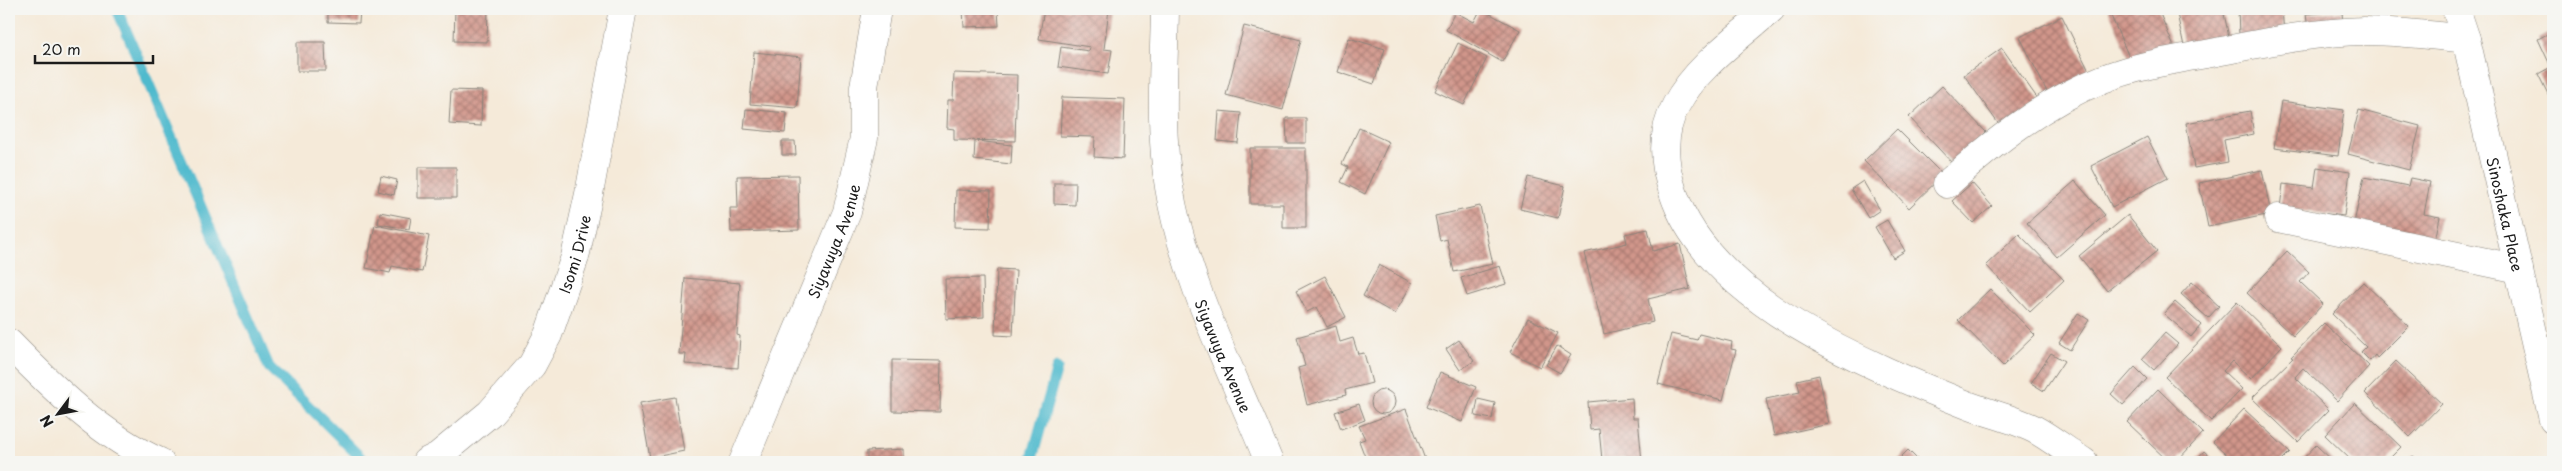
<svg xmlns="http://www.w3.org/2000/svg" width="2562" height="471" font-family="'Playpen Sans',sans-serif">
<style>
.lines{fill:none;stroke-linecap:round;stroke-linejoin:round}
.stream{stroke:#50bacd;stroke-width:11}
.building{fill:url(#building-cross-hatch)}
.minor-casing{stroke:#88837a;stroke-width:29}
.tertiary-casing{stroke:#88837a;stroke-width:29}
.minor{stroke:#fff;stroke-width:28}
.tertiary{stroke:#fff;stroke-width:28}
.labels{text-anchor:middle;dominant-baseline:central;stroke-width:4;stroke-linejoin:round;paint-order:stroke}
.street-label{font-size:15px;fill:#1c1c1c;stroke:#f6f6f2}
</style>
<defs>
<pattern id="building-cross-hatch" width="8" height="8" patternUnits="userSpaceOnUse" patternTransform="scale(1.25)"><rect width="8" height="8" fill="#d1968b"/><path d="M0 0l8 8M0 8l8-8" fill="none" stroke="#a97a71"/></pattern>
</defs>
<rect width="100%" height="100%" fill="#f6f6f2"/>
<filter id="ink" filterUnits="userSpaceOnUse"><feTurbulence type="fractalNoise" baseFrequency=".02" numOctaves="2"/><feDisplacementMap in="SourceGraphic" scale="10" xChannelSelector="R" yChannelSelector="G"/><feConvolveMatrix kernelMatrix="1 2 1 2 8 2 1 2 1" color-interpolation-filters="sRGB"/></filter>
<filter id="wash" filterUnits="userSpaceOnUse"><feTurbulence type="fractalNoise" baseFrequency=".0096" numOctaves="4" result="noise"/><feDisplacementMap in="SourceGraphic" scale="20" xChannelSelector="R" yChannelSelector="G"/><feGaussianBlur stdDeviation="1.12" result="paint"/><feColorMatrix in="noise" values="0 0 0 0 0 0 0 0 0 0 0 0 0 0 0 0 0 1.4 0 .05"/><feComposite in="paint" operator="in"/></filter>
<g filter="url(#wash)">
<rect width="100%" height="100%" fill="#f5ead9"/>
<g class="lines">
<path class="stream" d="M117,9L269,367L360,457
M1031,462L1057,368"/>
</g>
<g id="blocks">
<path class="building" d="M328,9H360L359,23L328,22Z
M455,9H488L487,42L454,41Z
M963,9H998L999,26L964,27Z
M1044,9H1109L1104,49L1112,50L1108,74L1058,67L1061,47L1089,51L1090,47L1039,39Z
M1481,9L1520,30L1502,62L1446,30L1455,12L1474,22Z
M2108,9H2158L2174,47L2132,64Z
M2176,9H2223L2230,42L2185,51Z
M2238,9H2282L2284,33L2239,36Z
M2342,11L2343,28L2308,30L2306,14Z
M2062,16L2091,75L2049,96L2020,37Z
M1244,26L1301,40L1283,110L1226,95Z
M2553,31V99L2551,100L2538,74L2551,67L2538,39Z
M1349,38L1385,49L1374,84L1338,72Z
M297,42H325L326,71H297Z
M1458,43L1487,58L1464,105L1435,91Z
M2002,48L2040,102L2002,129L1964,75Z
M754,52L801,57L797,108L750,104Z
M954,73L1017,75L1015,141L954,140V129L947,128L948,100H953Z
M1942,86L1986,132L1953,164L1909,117Z
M451,90L482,91L481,126L449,124Z
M1062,97L1125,99L1123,159L1094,157L1095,137L1060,136Z
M2281,101L2344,110L2338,156L2274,148Z
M746,109L787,113L785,133L744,129Z
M2359,110L2420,126L2409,170L2348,154Z
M1219,111L1241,113L1238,143L1217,141Z
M2250,111L2254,134L2224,140L2228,162L2194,168L2186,123Z
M1286,118H1306V143H1287Z
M1359,128L1389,142L1365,194L1341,182L1348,167L1342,164Z
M1897,129L1943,175L1909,208L1864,161Z
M2147,137L2168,178L2112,207L2091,166Z
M782,141H795L796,155H782Z
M975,141L1012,145L1011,164L974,160Z
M1250,148H1306V228H1283V204H1250Z
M418,167H456V198H418Z
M2317,167L2350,172L2344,216L2280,208L2283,184L2314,188Z
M2262,170L2271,214L2208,227L2199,183Z
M798,175L799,230L731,232L730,208H738L737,176Z
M381,176L397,180L394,195L378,191Z
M1528,177L1565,186L1558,218L1520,209Z
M2364,177L2408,186L2410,178L2430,182L2424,214L2440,217L2434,245L2354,223Z
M1863,181L1880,210L1868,218L1851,189Z
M2075,181L2105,215L2057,257L2027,223Z
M1054,183H1076L1075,205L1054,204Z
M1972,183L1992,206L1973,223L1952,201Z
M956,190L991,191L990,228L955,227Z
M1480,206L1493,264L1454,272L1447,239L1440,241L1435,216Z
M380,212L411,218L409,229L378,224Z
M2128,215L2157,251L2107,291L2079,256Z
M1887,220L1905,251L1893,258L1875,227Z
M375,225L429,236L422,272L392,266L390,273L366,268Z
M1648,229L1653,251L1680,244L1690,289L1648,299L1653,322L1604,334L1584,253L1627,243L1625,234Z
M2019,234L2064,280L2030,312L1986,265Z
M2287,251L2309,272L2300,282L2323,304L2293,336L2247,293Z
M1379,265L1412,283L1395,314L1363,296Z
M1500,266L1506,284L1467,296L1461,278Z
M997,269L1016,270L1013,336L995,335Z
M1325,276L1346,317L1327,327L1317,307L1307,312L1296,291Z
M685,278L740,283L737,335L740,336L738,368L685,364L686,354H679Z
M983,278L984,317L946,319L945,279Z
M2192,282L2219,306L2208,318L2181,294Z
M2363,282L2409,326L2377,358L2375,355L2370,361L2361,352L2366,347L2332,314Z
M1990,289L2035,335L2003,366L1958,320Z
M2175,302L2201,325L2191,337L2164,314Z
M2237,302L2282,346L2251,379L2232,361L2223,371L2242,389L2211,421L2165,377Z
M2078,313L2089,320L2070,350L2059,343Z
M1528,318L1558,333L1540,367L1510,352Z
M2324,323L2369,366L2337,401L2303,368L2295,377L2329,410L2298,442L2252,398L2293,358L2291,357Z
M1336,326L1340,342L1353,338L1358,354L1364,353L1372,383L1345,390L1346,395L1307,405L1298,368L1305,366L1297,337Z
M2165,333L2178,344L2154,370L2142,359Z
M1671,334L1697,340L1699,334L1732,342L1731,349L1736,350L1723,400L1658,384Z
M1459,340L1474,361L1460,370L1446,349Z
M1557,346L1571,355L1560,373L1546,365Z
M2051,353L2064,361L2044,391L2031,383Z
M892,360L941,361L940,412L892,411Z
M2396,361L2442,404L2410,437L2365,393Z
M2135,367L2147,379L2123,405L2111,394Z
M1440,372L1476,387L1462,422L1426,407Z
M1819,375L1829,424L1774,436L1766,399L1800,392L1797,380Z
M2158,389L2203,433L2176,462H2169L2127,422Z
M1371 402a12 12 0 1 1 24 0a12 12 0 1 1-24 0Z
M675,397L684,451L650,458L640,403Z
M1632,398L1633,418H1638L1642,462H1625L1624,458L1602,460L1599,429L1590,430L1588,402Z
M1478,399L1495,403L1492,419L1475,416Z
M2355,403L2401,447L2386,462H2353L2325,435Z
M1359,404L1365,420L1341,429L1335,412Z
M1406,409L1426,462H1367L1359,441L1365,439L1359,426Z
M2244,409L2290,452L2280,462H2235L2213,442Z
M2316,445L2334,462H2300Z
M904,449V462H867V451Z
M1908,450L1920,462H1896Z
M2204,451L2216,462H2194Z
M2413,456L2420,462H2407Z"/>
</g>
</g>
<g filter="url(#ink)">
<use href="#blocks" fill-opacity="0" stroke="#88837a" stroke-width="1"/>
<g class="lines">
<g class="minor-casing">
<g id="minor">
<path id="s1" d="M1165,9C1164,68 1159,129 1169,187C1184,280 1234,375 1269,462"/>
<path d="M1771,9C1740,36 1695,68 1676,105C1661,133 1663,163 1673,192C1709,302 1870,366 1970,406C1991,414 2014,419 2034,429C2051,438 2068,452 2084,462"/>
<path id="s2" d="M2456,9L2466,39L2553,420"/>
<path d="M1947,184C1994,142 2044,102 2103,79C2135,66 2173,60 2206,54C2258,44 2311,32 2364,31C2398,31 2432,35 2466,39"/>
<path d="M2278,218L2519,269"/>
<path id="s3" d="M743,462L847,212L864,138V87L877,9"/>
</g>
</g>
<g class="tertiary-casing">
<g id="tertiary">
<path d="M9,343C53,388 101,436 160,462"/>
<path id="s4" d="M426,462L438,456L490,413L532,365L548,335L575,257L589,194L623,9"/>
</g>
</g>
<use href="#minor" class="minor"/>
<use href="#tertiary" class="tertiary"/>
</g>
</g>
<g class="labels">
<g class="street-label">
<text stroke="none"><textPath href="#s2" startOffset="211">Sinoshaka Place</textPath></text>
<text stroke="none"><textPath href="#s3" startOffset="239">Siyavuya Avenue</textPath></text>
<text stroke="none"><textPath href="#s4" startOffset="264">Isomi Drive</textPath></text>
<text stroke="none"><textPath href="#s1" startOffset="356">Siyavuya Avenue</textPath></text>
</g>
</g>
<rect width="2562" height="471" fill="none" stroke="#f6f6f2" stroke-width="30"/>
<g transform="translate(58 414) rotate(238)" stroke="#f6f6f2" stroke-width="4" paint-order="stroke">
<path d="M0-4L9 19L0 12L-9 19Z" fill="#1c1c1c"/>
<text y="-8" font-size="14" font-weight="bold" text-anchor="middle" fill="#1c1c1c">N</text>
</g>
<path d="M35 55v8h118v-8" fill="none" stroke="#1c1c1c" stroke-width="2.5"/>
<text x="42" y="55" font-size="15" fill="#1c1c1c" stroke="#f6f6f2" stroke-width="4" paint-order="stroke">20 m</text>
</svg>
